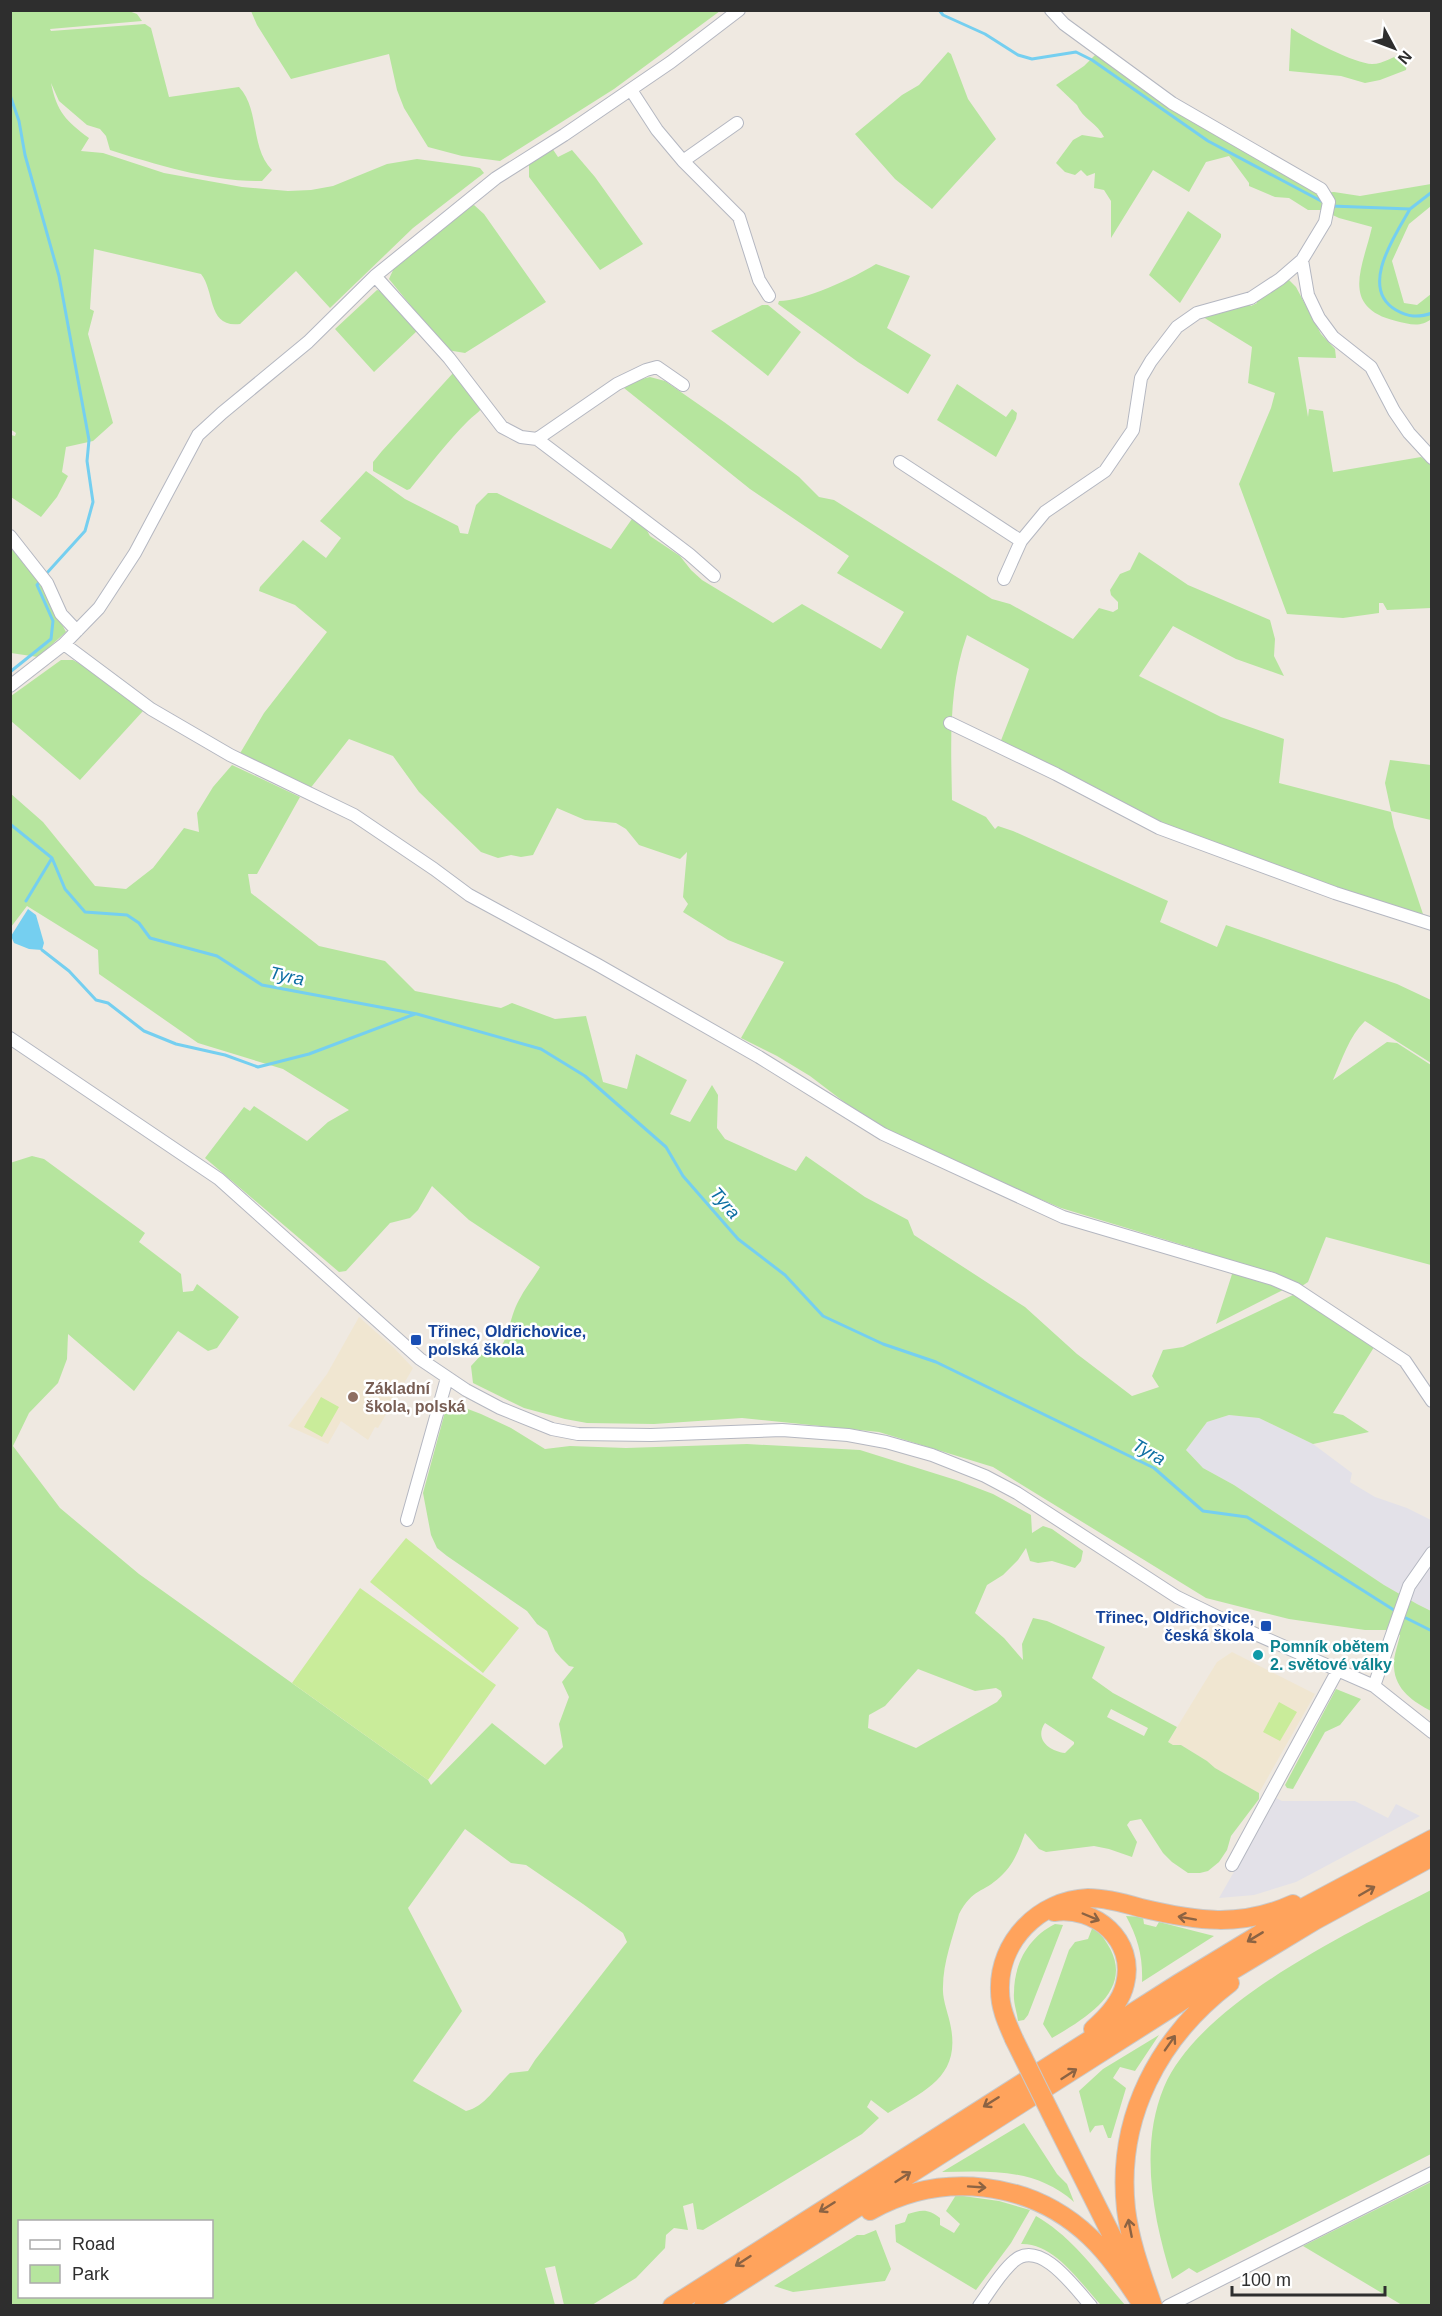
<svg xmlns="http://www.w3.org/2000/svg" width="1442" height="2316" font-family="Helvetica,sans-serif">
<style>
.industrial{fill:#e3e1e8}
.education{fill:#f0e6d1}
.green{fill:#b6e59e;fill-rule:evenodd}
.pitch{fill:#c9ec9a}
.water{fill:#75cff0}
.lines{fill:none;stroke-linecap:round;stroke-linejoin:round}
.stream{stroke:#75cff0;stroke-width:3}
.minor-casing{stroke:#b4b7c1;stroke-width:14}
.highway-casing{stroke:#c9c9c9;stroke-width:20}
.minor{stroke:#fff;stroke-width:12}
.highway{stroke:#ffa35c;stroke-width:18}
.highway-bridge-casing{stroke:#c9c9c9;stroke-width:20;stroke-linecap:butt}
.highway-bridge{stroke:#ffa35c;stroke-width:18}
.oneway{stroke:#8c6343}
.transit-dot{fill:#1a4fb4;stroke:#fff;stroke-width:2}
.education-dot{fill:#8d6e63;stroke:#fff;stroke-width:2}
.culture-dot{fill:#0f9aa8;stroke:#fff;stroke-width:2}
.labels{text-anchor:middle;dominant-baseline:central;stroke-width:5;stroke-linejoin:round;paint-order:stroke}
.transit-label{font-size:16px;font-weight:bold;fill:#164399;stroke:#fff;text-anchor:start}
.education-label{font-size:16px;font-weight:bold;fill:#785e54;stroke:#fff;text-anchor:start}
.culture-label{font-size:16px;font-weight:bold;fill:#0d838f;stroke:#fff;text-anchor:start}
.water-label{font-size:18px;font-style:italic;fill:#0d6fa3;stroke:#fff}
</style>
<rect width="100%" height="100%" fill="#efe9e1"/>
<path class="industrial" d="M1229,1415L1259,1418L1313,1444L1352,1473L1350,1482L1375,1497L1407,1508L1431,1520V1611L1417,1604L1384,1585L1234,1485L1203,1468L1186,1450L1207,1422Z
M1276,1798L1282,1801H1355L1388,1818L1396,1804L1420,1816L1296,1882L1254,1895L1219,1898Z"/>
<path class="education" d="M359,1317L394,1348L413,1368L378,1428L375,1427L368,1440L341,1421L328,1444L288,1426L327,1374Z
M1232,1652L1315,1694L1259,1793L1215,1768L1207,1761L1181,1745H1172L1168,1742L1217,1662Z"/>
<path class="green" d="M126,10L137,14L142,21L50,29L51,31L145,24L151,28L169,97L239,87C260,109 250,148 272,170L262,181C213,182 157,165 110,150L106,136L100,129L87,125L59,101L51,83C57,112 66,121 89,138L81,151L103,153L164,173L242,187L288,191L311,190L333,186L387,164L417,159L470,166L480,168L484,173L413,228L330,308L296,271L240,324C207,328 215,291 201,274L94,249L90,309L94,311L88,334L113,423L93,441L66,447L62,472L68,476L57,497L41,517L11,497V435L15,436L16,433L10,429L11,11Z
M251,11H720L614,89L500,161L462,156L428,147L404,108L397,90L389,54L291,79L257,25Z
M1291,28C1305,38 1356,64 1372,64C1384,64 1393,56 1403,54L1408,59L1406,70L1380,80L1365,83L1341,76L1289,71Z
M948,52L951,54L968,99L996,139L932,209L895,179L855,134L902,95L919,85Z
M1097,53L1320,193L1334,192L1360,196L1431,184V206L1409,224L1392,261L1404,303L1417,305L1431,294V319C1421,328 1408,324 1396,321C1339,307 1363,267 1372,227L1339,218L1322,210H1308L1289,198L1275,197L1249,186V183L1229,156L1206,162L1189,192L1153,170L1111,238V201L1104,190L1094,188L1095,173L1087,176L1081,170L1075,175L1065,172L1056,163L1073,140L1082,135L1101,138L1104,137C1098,124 1082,118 1077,105L1056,85L1084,66Z
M552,148L558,157L572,150L595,177L643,244L600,270L529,177V164Z
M474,205L484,214L546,302L465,353L447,350L389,279L394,268L466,208Z
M1188,211L1221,234V237L1180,303L1149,275Z
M876,264L910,276L887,328L931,355L908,394L858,362L778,304L779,301C804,301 854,278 876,264Z
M1288,279L1296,287L1321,334L1335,349L1336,358L1298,357L1308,417L1309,409L1323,411L1333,472L1421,457L1431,465V608L1387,610L1383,603H1379V613L1343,618L1287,614L1239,484L1271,408L1275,393L1248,383L1252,347L1203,317L1248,303L1251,306L1257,303V299Z
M377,290L384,292L418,330L374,372L335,329Z
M762,305H768L801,332L768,376L711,331Z
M454,372L482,408C478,413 473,416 468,421C447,442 429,466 410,489L407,490L373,471V462L382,451Z
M650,377L665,381L724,422L799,477L819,497L834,500L992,599L1010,604L1073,639L1099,608L1113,612L1118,609V602L1111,595L1110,590L1120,574L1130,570L1139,552L1188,585L1270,620L1275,639L1274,656L1284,676L1236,659L1173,626L1139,676L1221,717L1284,739L1279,783L1391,812L1394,827L1424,917C1327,885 1232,851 1137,813V810L1000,743L1029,669L967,635C948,688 951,744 952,800L986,817L995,829L998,826L1013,831L1168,901L1160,922L1217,947L1226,925L1397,984L1431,1000V1063L1365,1021C1349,1036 1342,1060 1333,1080L1387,1042L1397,1043L1431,1065V1265L1326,1237L1308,1282L1302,1286L1196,1249L1061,1208L959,1165L873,1124L810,1076L777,1056L741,1038L784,962L728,940L683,912L688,904L683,897L687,852L680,859L639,845L626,829L616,823L585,820L557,808L533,855L521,857L511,855L498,858L481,852L419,792L393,756L349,739L309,790L239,755L264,713L327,632L295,605L259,591L260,587L303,540L326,558L341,538L320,521L366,471L405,499L458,526L460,533L468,534L476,505L488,493H497L611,549L634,516L643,523L650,536L680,556L691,570L702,580L773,623L802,604L881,649L904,612L837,573L849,556L750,489L624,388L634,381Z
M957,384L1006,417L1012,409L1017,413L1016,419L996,457L937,420Z
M11,536L41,584L66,632L38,657L11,653Z
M61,660H73L89,669L143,711L80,780L11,721V696Z
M1390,760L1431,765V820L1391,811L1385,783Z
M232,765L300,797L257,874H248L251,893L319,946L385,961L415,991L501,1008L512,1003L555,1019L586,1016L603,1082L627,1089L636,1054L687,1080L670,1114L690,1122L712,1085L718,1095L717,1128L725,1139L796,1171L806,1156L865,1197L908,1220L914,1235L1025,1307L1077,1354L1132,1396L1159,1387L1152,1376L1163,1350L1183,1347L1295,1294L1376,1344L1333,1413L1343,1415L1369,1432L1313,1444L1259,1418L1229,1415L1207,1422L1186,1450L1203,1468L1234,1485L1384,1585L1417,1604L1431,1611V1711C1414,1702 1395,1690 1394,1667C1393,1657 1398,1645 1400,1635L1387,1630H1365L1289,1619L1206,1598L993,1467L879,1432L742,1418L654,1424L587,1423L565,1419L524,1408L473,1383L471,1366L483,1353L493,1356C509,1344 509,1317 519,1300C525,1288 534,1278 540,1267L469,1220L432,1186L418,1210L410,1218L390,1223L346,1271L339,1272L205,1158L244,1107L250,1111L254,1106L307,1141L328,1122L349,1110L283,1069L198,1043L99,974L98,950L27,906L11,927L10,793L43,822L95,886L126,889L153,868L184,828L199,832L197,813L213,787Z
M32,1156L44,1159L145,1233L139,1242L181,1274L183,1292L193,1291L197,1284L239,1317L217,1348L208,1351L178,1331L134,1391L68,1334L67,1359L58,1383L29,1413L13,1446L60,1508L139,1574L428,1780L431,1785L492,1723L545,1765L563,1747L559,1724L569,1697L562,1682L574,1667L569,1666L561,1658L555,1651L547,1631L537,1624L527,1611L447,1556L437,1548L431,1535L423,1493L445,1412L452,1403L481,1414L511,1428L545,1449L570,1446L626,1448L747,1444L860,1450L959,1481L993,1494L1031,1515L1032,1533L1043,1526L1052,1529L1083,1551L1081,1561L1075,1568L1052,1561L1038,1563L1030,1561L1026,1548L1018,1560L1003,1575L987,1585L975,1613L1004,1638L1023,1660L1022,1644L1033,1618L1047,1621L1105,1647L1092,1678L1113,1693L1177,1727L1168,1742L1173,1745H1181L1207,1761L1215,1768L1259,1793V1799L1231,1836L1227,1850L1219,1862L1208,1871L1200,1873H1188L1172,1862L1163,1853L1141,1819L1130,1821L1127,1825L1137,1842L1132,1857L1109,1849L1094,1846L1046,1852L1039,1849L1025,1833C1019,1849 1014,1865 1000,1877C983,1893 973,1888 959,1914C953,1937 943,1962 943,1987C942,2000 949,2015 951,2028C960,2077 924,2091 888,2113L871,2100L867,2107L879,2118L862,2134L703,2230L697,2229L693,2203L683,2206L688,2230L674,2228L666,2235L665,2248L636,2278L592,2305H564L555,2266L545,2268L555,2305H11L10,1163ZM918,1669L975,1691L996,1688L1001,1691L1002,1696L997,1702L916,1748L868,1728L869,1715L885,1706ZM1111,1709L1148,1728L1144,1736L1107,1717ZM1045,1723L1074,1742V1744L1065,1753C1049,1751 1034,1739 1045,1723ZM465,1829L511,1863L526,1865L583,1904L623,1933L627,1942L535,2060L528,2071L510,2073C496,2086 485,2107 466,2111L413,2081L462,2011L408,1908ZM20,2222H212V2296H20Z
M1233,1271L1278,1286L1283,1290L1216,1324Z
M1336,1689L1361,1699L1340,1725L1325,1732L1293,1789L1287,1788L1285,1785Z
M1431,1890V2154L1197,2273L1189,2268L1172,2279C1153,2219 1139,2147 1164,2087C1200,2002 1352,1931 1431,1890Z
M1126,1916L1143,1917L1144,1924L1156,1927L1159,1922L1214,1936L1142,1982C1143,1957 1138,1938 1126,1916Z
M1055,1924L1063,1925L1028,2015L1024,2020L1018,2021C1017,2012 1013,2002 1014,1993C1014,1963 1029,1937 1055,1924Z
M1093,1926C1145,1979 1099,2011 1052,2038L1043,2024L1069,1950L1075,1942L1088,1939Z
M1159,2035L1135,2071L1120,2067L1113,2078L1126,2088L1111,2138H1108L1103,2125L1095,2126L1090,2133L1079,2091L1103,2069Z
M1024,2123L1057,2174L1067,2184L1074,2202C1036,2168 990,2171 942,2172Z
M1431,2182V2305H1402L1303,2246Z
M956,2195L999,2201L1030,2210L1011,2243L976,2290L896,2242L895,2225L905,2222L908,2214C922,2209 929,2209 940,2218V2225L954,2233L960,2224L946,2211Z
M1036,2216C1074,2238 1097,2273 1125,2305H1101C1080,2283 1055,2243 1021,2244Z
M876,2230L891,2269L885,2281L793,2292L774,2286L857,2235H864Z"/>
<path class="pitch" d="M321,1397L339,1407L322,1437L304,1427Z
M406,1538L519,1628L483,1673L370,1582Z
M360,1588L496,1685L428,1780L292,1683Z
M1279,1702L1297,1712L1280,1741L1263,1732Z"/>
<path class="water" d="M28,909L36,915L44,943L42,950L29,949L14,943L11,936Z"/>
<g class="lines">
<path class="stream" d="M939,10L943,15L985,34L1018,55L1032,59L1076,52L1092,60L1208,141L1323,202
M10,95L19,121L25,155L59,276L89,440L87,461L93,502L85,531L46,574
M1331,206L1410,209C1396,234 1358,288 1396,310C1408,317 1418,318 1432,313
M1410,209L1432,192
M10,672L51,639L53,621L37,585L42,579
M10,824L52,858L65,889L85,912L127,915L139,923L150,938L217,956L262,985L417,1014L541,1049L585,1076L666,1147L683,1176L738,1239L785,1275L823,1316L883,1344L936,1362L1154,1468L1203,1511L1247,1517L1397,1612
M26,901L52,858
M42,950L69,971L96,1000L108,1003L144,1031L176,1044L225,1055L258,1067L309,1054L415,1014
M1402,1616L1432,1631"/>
<g class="minor-casing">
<path id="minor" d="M631,90L657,130L683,161L739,217L759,280L769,296
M683,161L737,123
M1302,260L1308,295L1319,318L1333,337L1371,367L1394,411L1409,433L1432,458
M375,276L449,358L502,427L521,437L537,439L617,384L646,370L657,367L683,385
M537,439L689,554L714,576
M900,462L1021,541L1004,579
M10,536L47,583L61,614L77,631
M1021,541L1045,512L1105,471L1133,430L1141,378L1151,361L1177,327L1197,313L1251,298L1280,279L1302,260L1325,222L1329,202L1321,189L1172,103L1064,24L1051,10
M64,644L151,709L230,755L354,815L434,869L469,895L598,965L759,1057L883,1134L1063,1217L1273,1279L1296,1289L1405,1361L1432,1401
M10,686L64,644L99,608L135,553L198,435L222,413L308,342L375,276L496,178L564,135L671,62L739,10
M950,723L1056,774L1159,828L1335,893L1432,924
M10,1038L219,1179L420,1359L466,1390L500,1408L552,1429L578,1434L651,1435L782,1430L848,1435L886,1442L932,1455L985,1476L1017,1493L1177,1597L1228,1622L1374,1686L1432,1732
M407,1520L447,1378
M1374,1686L1409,1586L1432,1553
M1232,1865L1338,1670
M979,2306C990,2291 1000,2273 1014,2261C1040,2238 1075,2288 1091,2306
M1168,2306L1432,2173"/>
</g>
<g class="highway-casing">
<path id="highway" d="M1054,1912C1095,1906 1136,1940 1125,1984C1121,2002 1107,2017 1093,2029
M1014,2039C1007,2023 1000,2008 1000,1991C998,1942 1039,1900 1088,1898C1106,1898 1124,1903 1141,1908C1196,1921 1240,1928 1293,1904
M1055,2122L1131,2274
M870,2211C941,2171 1030,2180 1090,2237C1111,2257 1127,2282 1143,2306
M672,2306L1179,1983L1304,1907L1432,1839
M703,2306L1190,1996L1316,1920L1432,1857
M1153,2306C1142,2274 1130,2242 1126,2209C1116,2117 1159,2037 1230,1983"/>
</g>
<use href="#minor" class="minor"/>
<use href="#highway" class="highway"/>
<g class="highway-bridge-casing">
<path id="highway-bridge" d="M1014,2039L1055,2122"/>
</g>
<use href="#highway-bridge" class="highway-bridge"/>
</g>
<defs><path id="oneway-shaft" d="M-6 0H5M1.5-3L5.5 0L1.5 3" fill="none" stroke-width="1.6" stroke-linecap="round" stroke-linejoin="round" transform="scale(1.5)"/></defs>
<g class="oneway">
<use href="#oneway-shaft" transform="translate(1367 1891) rotate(-30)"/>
<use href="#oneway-shaft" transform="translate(1091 1917) rotate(23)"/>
<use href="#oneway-shaft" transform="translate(1187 1918) rotate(-170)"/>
<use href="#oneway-shaft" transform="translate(1255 1937) rotate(149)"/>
<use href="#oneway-shaft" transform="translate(1170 2043) rotate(-55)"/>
<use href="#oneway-shaft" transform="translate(1069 2074) rotate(-33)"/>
<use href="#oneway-shaft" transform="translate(991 2102) rotate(148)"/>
<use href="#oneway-shaft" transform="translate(903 2177) rotate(-33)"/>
<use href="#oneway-shaft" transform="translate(977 2187) rotate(4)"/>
<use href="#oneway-shaft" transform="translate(827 2207) rotate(148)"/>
<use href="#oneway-shaft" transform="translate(1130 2228) rotate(-101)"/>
<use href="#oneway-shaft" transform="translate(743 2261) rotate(147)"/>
</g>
<g class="transit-dot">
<rect x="410" y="1334" width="12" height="12" rx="3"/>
<rect x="1260" y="1620" width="12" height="12" rx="3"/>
</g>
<circle class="education-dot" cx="353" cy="1397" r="6"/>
<circle class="culture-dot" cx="1258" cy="1655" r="6"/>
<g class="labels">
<g class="transit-label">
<text x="428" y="1331">Třinec, Oldřichovice,<tspan x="428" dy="18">polská škola</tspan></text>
<text x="1254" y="1617" text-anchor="end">Třinec, Oldřichovice,<tspan x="1254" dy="18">česká škola</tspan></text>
</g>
<g class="education-label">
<text x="365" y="1388">Základní<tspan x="365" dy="18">škola, polská</tspan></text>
</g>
<g class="culture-label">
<text x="1270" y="1646">Pomník obětem<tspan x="1270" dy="18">2. světové války</tspan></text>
</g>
<g class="water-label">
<text transform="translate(287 976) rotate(12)">Tyra</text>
<text transform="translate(725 1203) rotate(49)">Tyra</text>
<text transform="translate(1149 1452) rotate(30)">Tyra</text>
</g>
</g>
<rect width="1442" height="2316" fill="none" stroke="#2e2e2e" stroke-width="24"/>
<rect x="18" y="2220" width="195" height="78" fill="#ffffff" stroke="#ababab" stroke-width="1.5"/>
<rect x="30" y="2240" width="30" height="9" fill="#ffffff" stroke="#ababab" stroke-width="1.5"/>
<text x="72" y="2250" font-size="18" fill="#2e2e2e">Road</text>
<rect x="30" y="2265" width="30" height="18" fill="#b6e59e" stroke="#ababab" stroke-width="1.5"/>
<text x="72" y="2280" font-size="18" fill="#2e2e2e">Park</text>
<g transform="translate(1394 48) rotate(131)" stroke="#ffffff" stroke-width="4.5" paint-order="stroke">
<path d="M0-4.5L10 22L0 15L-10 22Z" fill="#2e2e2e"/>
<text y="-9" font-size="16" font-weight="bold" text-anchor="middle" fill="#2e2e2e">N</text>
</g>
<path d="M1232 2286v9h153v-9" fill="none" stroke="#2e2e2e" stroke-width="3"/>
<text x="1241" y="2286" font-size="18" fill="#2e2e2e" stroke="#ffffff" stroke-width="4.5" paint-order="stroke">100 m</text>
</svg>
